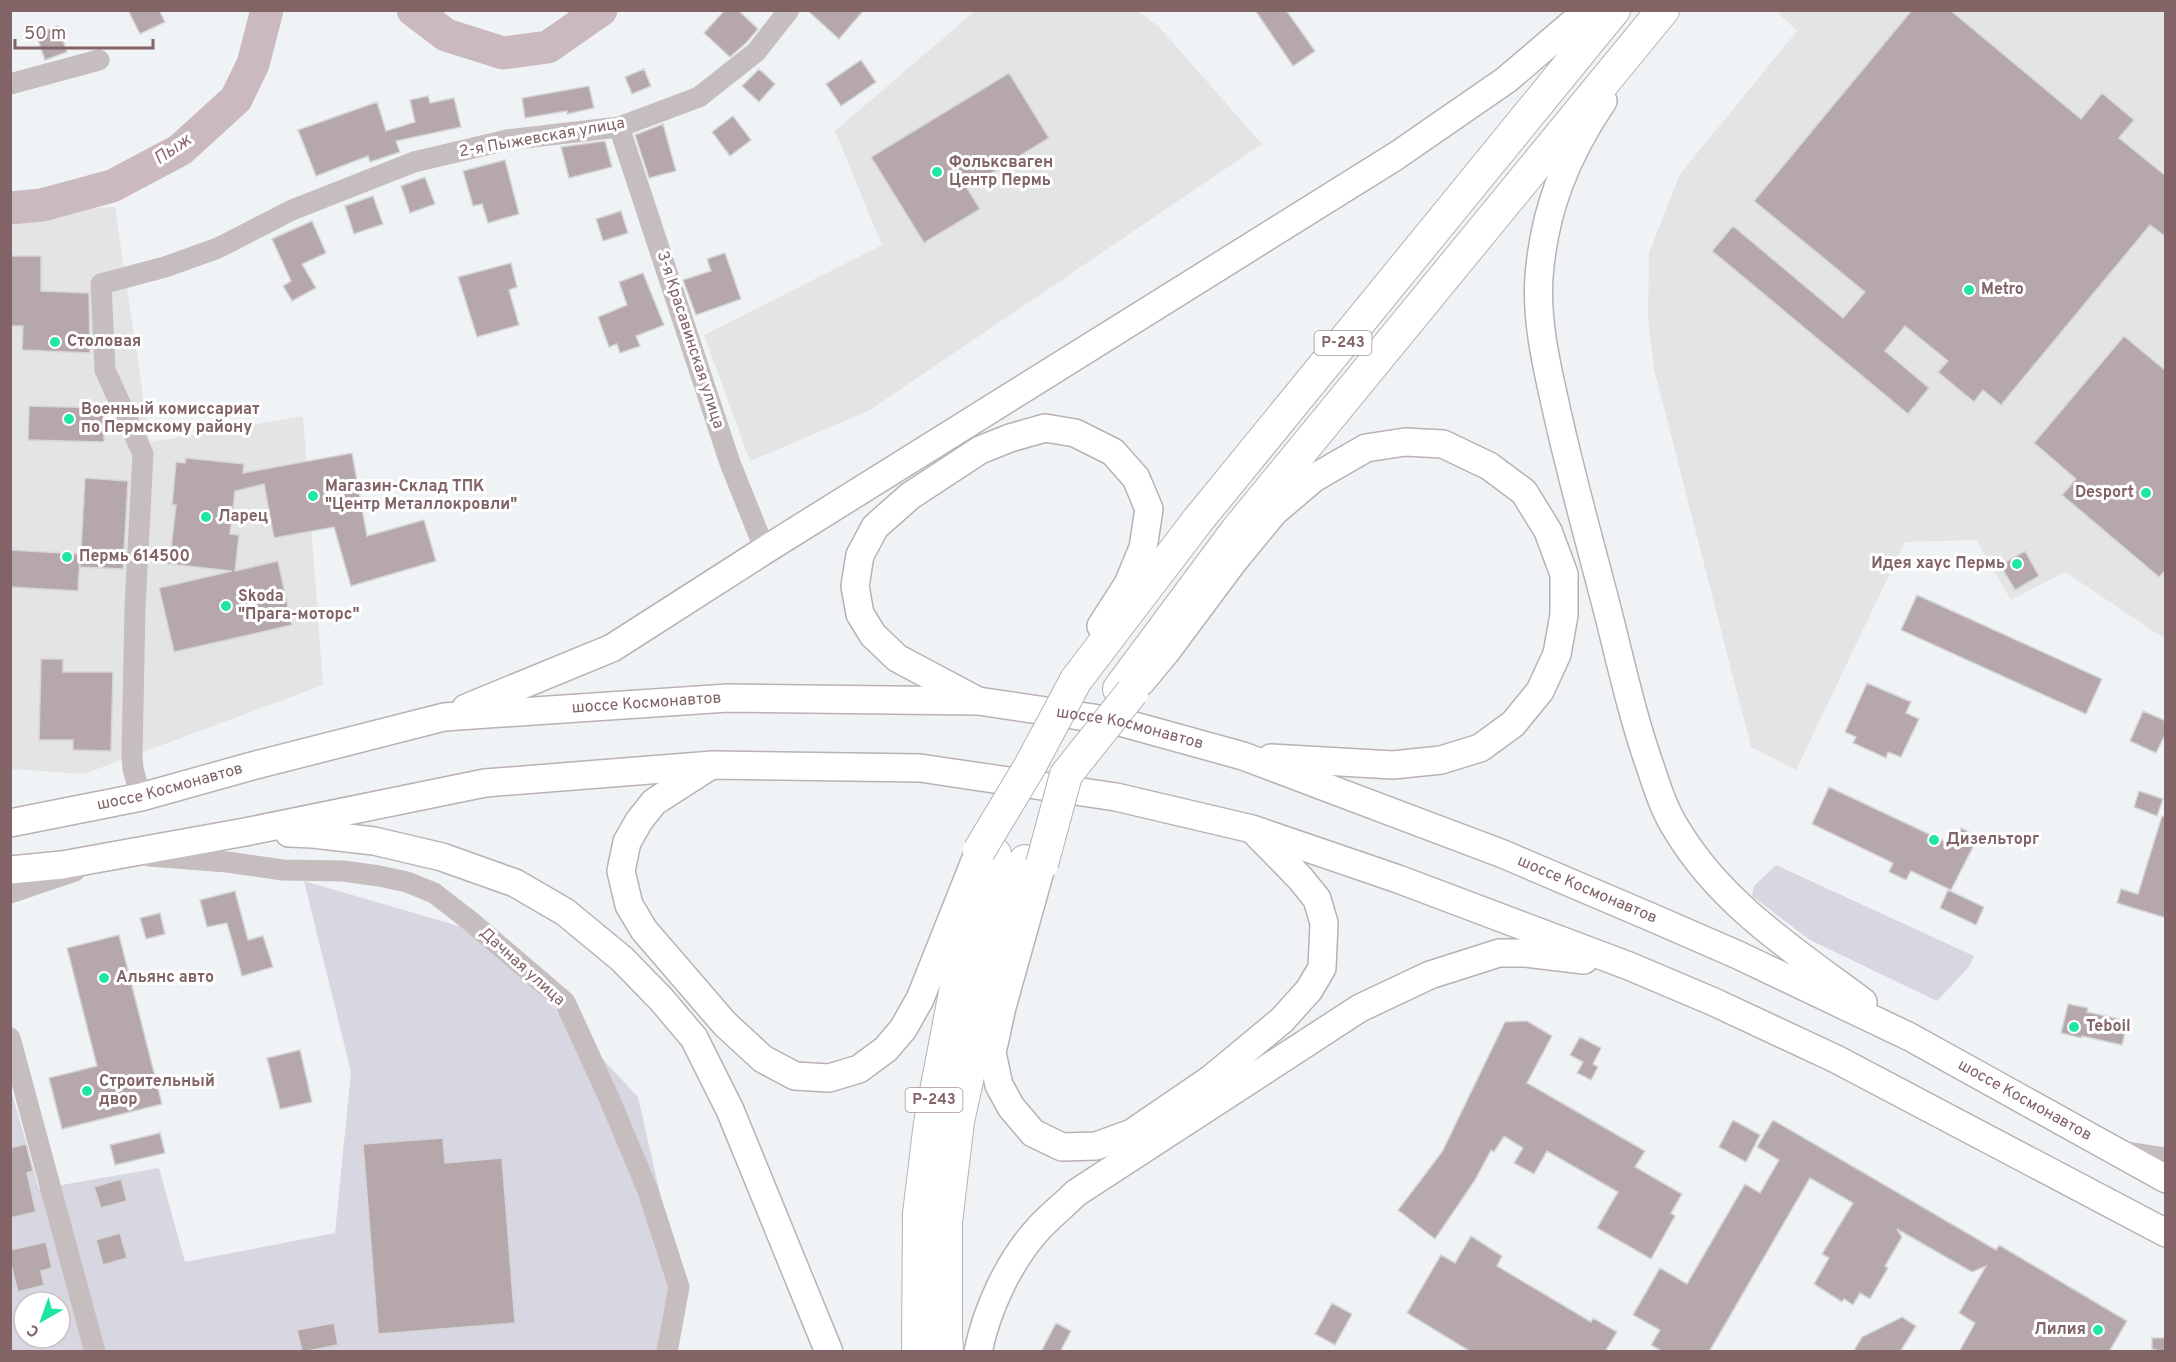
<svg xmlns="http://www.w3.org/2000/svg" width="2176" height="1362" font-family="Overpass,sans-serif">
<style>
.built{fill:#e4e4e5}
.green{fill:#d7d6e1;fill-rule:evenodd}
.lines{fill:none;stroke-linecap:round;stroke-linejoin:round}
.river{stroke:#cab9bf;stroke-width:33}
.building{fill:#b6a8aa;stroke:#d3d5d6;stroke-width:1.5}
.major-casing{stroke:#b9b1b2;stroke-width:30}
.highway-casing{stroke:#b8b1b1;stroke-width:34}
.minor{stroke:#c5bdbe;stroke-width:21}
.major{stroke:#fff;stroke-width:27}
.highway{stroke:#fff;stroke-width:32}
.highway-bridge-casing{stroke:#b8b1b1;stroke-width:34;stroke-linecap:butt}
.highway-bridge{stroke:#fff;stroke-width:32}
.poi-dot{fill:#1fe6a7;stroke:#fff;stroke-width:2}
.labels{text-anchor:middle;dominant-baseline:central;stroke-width:6;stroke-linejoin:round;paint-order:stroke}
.shield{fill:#fff;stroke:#a89294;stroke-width:1.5}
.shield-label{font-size:15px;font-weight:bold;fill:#826366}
.street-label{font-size:16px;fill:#826366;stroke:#fff}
.poi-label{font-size:16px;font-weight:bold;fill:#826366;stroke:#fff;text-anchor:start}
.water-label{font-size:18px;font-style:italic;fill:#8d6872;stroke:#fff}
</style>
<rect width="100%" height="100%" fill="#f0f3f5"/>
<path class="built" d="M975,11H1138L1159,27L1262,144L870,410L750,461L704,335L882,245L835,131Z
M1776,11H2165V639L2065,572L2011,600L1976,540L1905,542L1796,770L1751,747L1654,369L1648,317L1649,253L1680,174L1797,31Z
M115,207L150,442L303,416L323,685L84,774L11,769V212Z"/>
<path class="green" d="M1776,865L1974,956L1968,968L1937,1001L1810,940L1752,896L1754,886Z
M304,881L469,929L564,1017L638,1097L682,1290L675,1351H11L10,1086L39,1189L159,1168L185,1262L335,1233L351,1072ZM24,1302H60V1338H24Z"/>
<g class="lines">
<path class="river" d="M413,10L446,35L503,53L548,47L601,10
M10,208L42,205L112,186L180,150L236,99L253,64L267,10"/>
</g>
<path class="building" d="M128,10H159L165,22L140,34Z
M725,10H738L758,29L746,43L730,57L704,33Z
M807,10H864L839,39Z
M1255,10H1286L1315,51L1293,66Z
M1912,10H1950L2081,119L2102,93L2134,120L2119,138L2166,176V237L2150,225L2001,405L1983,390L1974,402L1938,372L1948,361L1905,326L1885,351L1929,388L1908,414L1712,251L1733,226L1843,318L1865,292L1754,201Z
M58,26L67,52L45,60L36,34Z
M861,60L876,82L841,106L826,84Z
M644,69L651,86L632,94L625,77Z
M759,69L775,84L759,102L742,86Z
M1009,73L1049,138L967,188L980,209L924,243L871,157Z
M589,86L594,108L567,114V111L525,118L522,98Z
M428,96L430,103L454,98L461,127L396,141L400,152L370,162L368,156L316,176L298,130L377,102L386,131L415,122L410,100Z
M733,116L751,140L730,156L712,132Z
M663,124L676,171L649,178L635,135Z
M605,141L612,167L569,178L561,147Z
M505,160L519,214L488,223L482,204L473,206L463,171Z
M425,177L435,204L410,213L401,186Z
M373,196L383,224L354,234L345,206Z
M621,211L628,233L603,241L596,219Z
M312,221L326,253L302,264L316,288L292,301L283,286L291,281L272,239Z
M725,253L741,299L696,315L683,280L711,271L707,259Z
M10,256H41V291L89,293L90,353L22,350L23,326H10Z
M511,263L517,287L509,290L519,325L477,337L458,277Z
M643,273L664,325L636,336L640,346L620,353L617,344L609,347L598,317L627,305L619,282Z
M2124,336L2166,371V570L2159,577L2062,495L2076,479L2034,443Z
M29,406L104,408V442L28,440Z
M352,453L367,536L424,520L436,561L351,586L334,527L274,538L264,484L235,491L230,534L239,535L235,571L278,561L292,625L174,652L159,588L232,571L160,563L161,548L171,549L176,505H172L176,462L185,463L186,458L244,464L243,473Z
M85,478L128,481L123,569L80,567Z
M10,550L80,554L78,591L10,587Z
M2025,551L2039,576L2015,590L2000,565Z
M1917,595L2102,679L2086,714L1901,630Z
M41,659H63V672H113L111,751L73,750V740H39Z
M1867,683L1911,702L1906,713L1919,719L1901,757L1888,752L1886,758L1853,743L1856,737L1845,732Z
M2143,711L2166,721V733L2156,753L2130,741Z
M1829,787L1952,845L1961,828L1978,837L1951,890L1911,871L1906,880L1889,872L1893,863L1812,824Z
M2139,791L2163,799L2157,816L2134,807Z
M2162,816L2166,817V918L2117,903L2121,889L2138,894Z
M1948,890L1984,907L1976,925L1940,908Z
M235,891L248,940L263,936L273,967L242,976L227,923L207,927L200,900Z
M160,913L165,934L146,939L140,918Z
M119,935L162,1104L62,1129L49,1078L97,1066L67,948Z
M2068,1004L2088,1008L2087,1012L2128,1021L2122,1045L2082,1036L2081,1038L2061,1033Z
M1527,1021L1552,1036L1527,1083L1645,1151L1635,1167L1682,1194L1671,1213L1675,1216L1651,1259L1597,1228L1618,1192L1547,1151L1534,1174L1514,1163L1523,1148L1504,1136L1494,1152L1491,1150L1475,1180L1435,1239L1398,1210L1442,1152L1505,1022Z
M1580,1037L1601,1048L1593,1064L1598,1067L1591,1080L1577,1073L1583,1062L1570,1055Z
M300,1050L312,1102L280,1109L267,1058Z
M1733,1120L1760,1135L1746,1162L1719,1147Z
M1773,1120L1996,1250L1999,1245L2127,1321L2109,1352H1959L1975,1323L1959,1313L1986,1266L1972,1272L1897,1229L1902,1237L1885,1266L1888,1268L1870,1299L1860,1293L1853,1305L1844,1299L1842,1302L1814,1284L1829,1258L1822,1254L1853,1203L1810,1178L1709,1352H1663L1651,1345L1660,1330L1633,1315L1660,1268L1687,1284L1745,1184L1760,1193L1779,1160L1757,1147Z
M160,1133L165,1153L115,1165L110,1145Z
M443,1138L445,1163L502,1158L515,1323L378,1334L363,1144Z
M26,1144L33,1171L27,1173L36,1212L10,1218V1148Z
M121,1179L127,1201L101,1208L94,1187Z
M120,1233L127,1258L103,1265L96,1240Z
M1471,1236L1502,1256L1497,1266L1591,1322L1593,1318L1617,1332L1605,1352H1471L1407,1313L1441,1255L1455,1263Z
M46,1242L52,1268L41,1271L44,1285L18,1292L10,1261V1250Z
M1332,1303L1352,1314L1335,1345L1315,1334Z
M1902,1317L1916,1326L1900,1352H1853L1862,1337Z
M334,1323L338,1345L302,1352L297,1330Z
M1056,1323L1071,1331L1060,1352H1041Z
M2152,1338H2166V1347L2163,1352L2152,1349Z"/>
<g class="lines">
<g class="major-casing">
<g id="major">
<path d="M1603,101C1566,156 1544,210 1539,277C1536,319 1546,363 1555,403C1569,468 1587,532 1604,597C1619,654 1631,713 1651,769C1658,790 1665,812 1677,830C1721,904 1796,952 1863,1002"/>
<path d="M1141,682L1166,652L1233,562L1274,512L1314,478L1366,448L1405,442L1443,444L1489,466L1524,492L1548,531L1564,574V615L1557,654L1540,691L1513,724L1480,748L1441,760L1393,765L1271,758"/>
<path d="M974,699L897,658L873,635L860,614L855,586L860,555L875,527L910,496L980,450L1010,438L1045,428L1075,433L1113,452L1136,478L1149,509L1143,548L1128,584L1101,626"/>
<path d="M466,708L612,648L765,550L1396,156L1506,80L1588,10"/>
<path d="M710,766L654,802L639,821L627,842L621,871L629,905L644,930L725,1024L763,1059L795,1076L829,1078L859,1069L886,1049L903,1029L920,999L979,851"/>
<path id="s1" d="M10,823L141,797L252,766L444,717L728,698L978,701L1120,722L1243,756L1503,854L1653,918L1738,955L1910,1037L2166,1179"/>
<path d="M289,833L313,834L374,841L442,857L515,883L565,912L622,959L661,999L694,1038L730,1110L829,1352"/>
<path d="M1042,864L1002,1007L992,1053L999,1085L1011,1107L1033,1133L1062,1147L1096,1146L1132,1133L1211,1079L1282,1020L1309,990L1322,968L1324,923L1317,899L1300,878L1257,834"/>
<path d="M10,870L62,865L245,832L485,783L713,765L920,768L1116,797L1252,829L1398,879L1629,966L1714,1002L1836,1059L2166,1233"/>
<path d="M978,1352C987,1308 1009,1261 1039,1228C1050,1216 1064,1205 1076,1193L1360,1008L1430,975L1499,953H1526L1584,960"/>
</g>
</g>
<g class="highway-casing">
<path id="highway" d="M1076,680L1198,520L1614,10
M1119,689L1237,530L1663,10
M918,1352L919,1214L930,1123L956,987L995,854
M947,1352L946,1333V1222L958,1121L986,995L1025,861"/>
</g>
<path class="minor" d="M10,84L99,60
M619,127L730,463L765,550
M141,797L133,769L132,755L135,607L143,454L105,370L101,284L165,267L218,248L292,210L414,162L507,140L619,127L699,97L756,52L789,10
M149,856L227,862L283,870L343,871L379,876L407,882L434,893L469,920L565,1002L609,1098L648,1191L679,1287L667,1352
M10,893L75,871
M10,1038L95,1352
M2128,1152L2166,1158"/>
<use href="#major" class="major"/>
<use href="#highway" class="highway"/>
<g class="highway-bridge-casing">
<path id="highway-bridge" d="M979,851L1030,766L1076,680
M1042,864L1066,775L1132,692"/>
</g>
<use href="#highway-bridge" class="highway-bridge"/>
</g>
<g class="poi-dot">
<circle cx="937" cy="172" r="6"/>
<circle cx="1969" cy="290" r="6"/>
<circle cx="55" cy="342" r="6"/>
<circle cx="69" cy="419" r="6"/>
<circle cx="2146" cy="493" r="6"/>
<circle cx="313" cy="496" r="6"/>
<circle cx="206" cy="517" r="6"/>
<circle cx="67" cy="557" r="6"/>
<circle cx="2017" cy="564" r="6"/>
<circle cx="226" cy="606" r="6"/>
<circle cx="1934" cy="840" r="6"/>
<circle cx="104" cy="978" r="6"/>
<circle cx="2074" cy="1027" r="6"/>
<circle cx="87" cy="1091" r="6"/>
<circle cx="2098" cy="1330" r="6"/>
</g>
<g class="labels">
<g class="shield">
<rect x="1314.5" y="331" width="57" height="24" rx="4.5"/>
<rect x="905.5" y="1088" width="57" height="24" rx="4.5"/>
</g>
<g class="shield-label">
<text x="1343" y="343">Р-243</text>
<text x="934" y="1100">Р-243</text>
</g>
<g class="street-label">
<text transform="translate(542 138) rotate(-10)">2-я Пыжевская улица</text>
<text transform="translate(690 340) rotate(72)">3-я Красавинская улица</text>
<text stroke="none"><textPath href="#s1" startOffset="650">шоссе Космонавтов</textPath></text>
<text stroke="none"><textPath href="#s1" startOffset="1136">шоссе Космонавтов</textPath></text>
<text stroke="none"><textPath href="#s1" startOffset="164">шоссе Космонавтов</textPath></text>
<text stroke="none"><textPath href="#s1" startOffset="1622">шоссе Космонавтов</textPath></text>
<text transform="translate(522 967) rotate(42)">Дачная улица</text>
<text stroke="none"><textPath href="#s1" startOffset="2108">шоссе Космонавтов</textPath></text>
</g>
<g class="poi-label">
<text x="949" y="163">Фольксваген<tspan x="949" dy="18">Центр Пермь</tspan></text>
<text x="1981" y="290">Metro</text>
<text x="67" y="342">Столовая</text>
<text x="81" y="410">Военный комиссариат<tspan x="81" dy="18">по Пермскому району</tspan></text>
<text x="325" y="487">Магазин-Склад ТПК<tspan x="325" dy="18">"Центр Металлокровли"</tspan></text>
<text x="2134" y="493" text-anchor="end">Desport</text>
<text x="218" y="517">Ларец</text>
<text x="79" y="557">Пермь 614500</text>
<text x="2005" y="564" text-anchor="end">Идея хаус Пермь</text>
<text x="238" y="597">Skoda<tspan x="238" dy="18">"Прага-моторс"</tspan></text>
<text x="1946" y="840">Дизельторг</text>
<text x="116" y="978">Альянс авто</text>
<text x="2086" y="1027">Teboil</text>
<text x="99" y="1082">Строительный<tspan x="99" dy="18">двор</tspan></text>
<text x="2086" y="1330" text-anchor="end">Лилия</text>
</g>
<g class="water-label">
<text transform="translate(173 150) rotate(-34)">Пыж</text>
</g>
</g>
<rect width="2176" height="1362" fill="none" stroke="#826366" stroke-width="24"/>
<g transform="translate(42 1320) rotate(220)"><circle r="28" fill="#ffffff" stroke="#cdc1c2" stroke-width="1.5"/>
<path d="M0-4.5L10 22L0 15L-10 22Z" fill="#1fe6a7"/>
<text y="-9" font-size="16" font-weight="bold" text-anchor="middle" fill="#826366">С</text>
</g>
<path d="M15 39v9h138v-9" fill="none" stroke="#826366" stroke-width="3"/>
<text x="24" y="39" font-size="18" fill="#826366" stroke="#ffffff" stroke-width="4.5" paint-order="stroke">50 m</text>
</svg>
